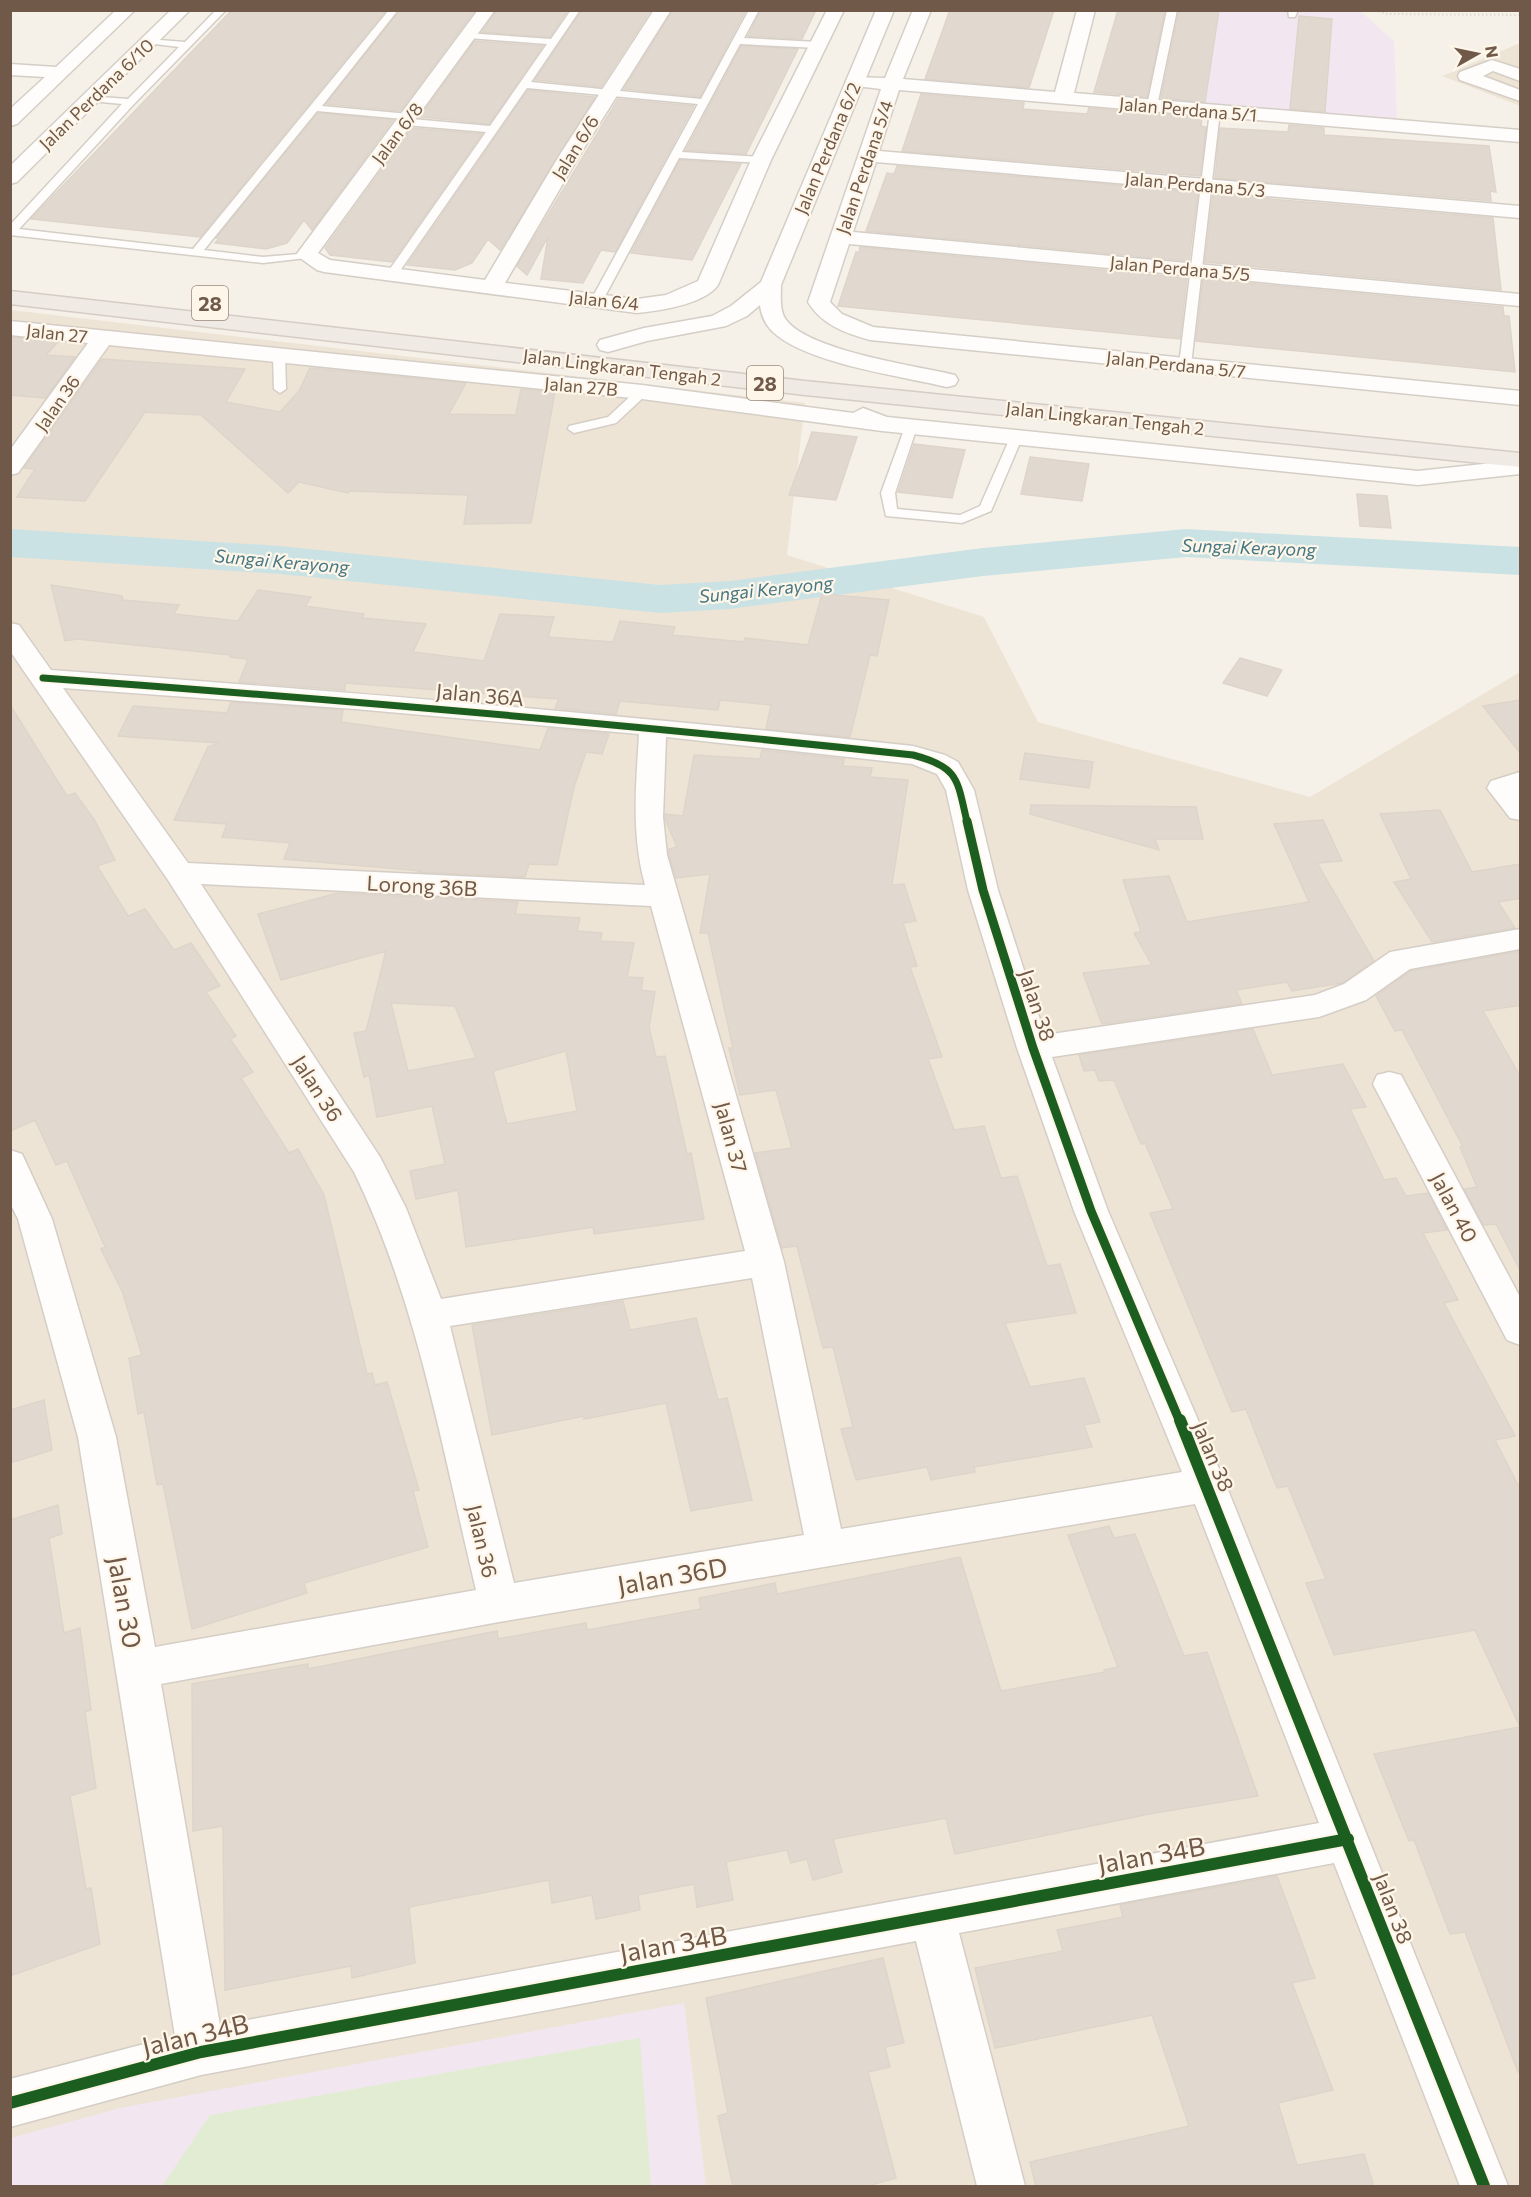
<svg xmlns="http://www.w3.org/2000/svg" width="1531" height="2197" font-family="Commissioner,sans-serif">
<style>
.residential{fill:#eee4d5}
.education{fill:#f2e7f0}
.green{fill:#e1ecd3}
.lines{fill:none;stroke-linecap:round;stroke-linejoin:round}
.river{fill:#cae2e4;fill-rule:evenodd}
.building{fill:#e1d9d0;stroke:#ded4ca;stroke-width:1.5;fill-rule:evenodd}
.service-casing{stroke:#d4cec6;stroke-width:3}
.minor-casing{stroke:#d4cec6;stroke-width:3}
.tertiary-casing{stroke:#d4cec6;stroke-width:3}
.trunk-casing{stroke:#d4ccc5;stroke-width:3}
.path{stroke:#d6cfc9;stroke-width:2;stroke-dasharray:1 3;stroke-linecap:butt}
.service{fill:#fefdfc;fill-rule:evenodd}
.minor{fill:#fefdfc;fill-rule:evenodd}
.tertiary{fill:#fefdfc;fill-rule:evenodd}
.trunk{fill:#f0eae4;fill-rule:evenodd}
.cycleway-far2-casing{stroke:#fef6e8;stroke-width:10}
.cycleway-far1-casing{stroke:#fef6e8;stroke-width:13}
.cycleway-casing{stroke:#fef6e8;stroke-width:16}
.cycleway-far2{stroke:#1b5e20;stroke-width:7}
.cycleway-far1{stroke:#1b5e20;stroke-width:9}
.cycleway{stroke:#1b5e20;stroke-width:12}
.labels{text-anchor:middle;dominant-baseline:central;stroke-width:4.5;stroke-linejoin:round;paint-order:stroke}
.far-street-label{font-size:18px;fill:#71594a;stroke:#fef6e8}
.far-water-label{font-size:18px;font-style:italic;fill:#457784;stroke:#fef6e8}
.shield{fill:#fef6e8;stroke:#9b8879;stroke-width:1.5}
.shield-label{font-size:20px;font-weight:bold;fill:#71594a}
.street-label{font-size:21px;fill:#71594a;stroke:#fef6e8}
.near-street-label{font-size:26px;fill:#71594a;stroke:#fef6e8}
</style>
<rect width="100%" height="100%" fill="#f5f1e8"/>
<path class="residential" d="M1520,43V106L1442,76Z
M11,310L805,403L787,555L984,617L1038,722L1310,797L1520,672V2186H11Z"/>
<path class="education" d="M1179,11H1360L1394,41L1397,120L1160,102Z
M684,2003L706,2186H11V2138L120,2108Z"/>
<path class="green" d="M640,2038L651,2186H162L210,2115Z"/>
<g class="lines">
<path class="river" d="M10,529L280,546L660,585L730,581L983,548L1186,529L1520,547V575L1186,557L983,576L730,609L660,613L280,574L10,557Z"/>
</g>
<path class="building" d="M232,10H386L200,237L31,219Z
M400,10H475L400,111L326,104Z
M497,10H568L550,37L482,32Z
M582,10H651L601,87L535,80Z
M673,10H746L700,97L624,89Z
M761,10H816L802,39L748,36Z
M950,10H1054L1029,88L925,79Z
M1118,10H1165L1147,97L1094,92Z
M1179,10H1219L1205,102L1161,98Z
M1299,16L1332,19L1325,112L1290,109Z
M475,41L543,46L489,124L420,117Z
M741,46L798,49L746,154L686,150Z
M528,90L595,97L500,250L488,239L472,263L455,270L407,265Z
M921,94L1024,103L1023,109L1060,112L1087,114L1089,108L1202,118L1201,126L1206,127L1200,176L902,151Z
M618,99L694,106L615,252L601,250L583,283L541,279L548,237L527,275L517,266Z
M318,113L393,120L312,230L304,220L287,243L266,249L215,243L219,239L216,238Z
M1289,125L1324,128V135L1489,146L1496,192L1490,191L1491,201L1215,178L1220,128L1288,132Z
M412,128L482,134L392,262L330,255L325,248Z
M680,160L741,164L692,260L631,253Z
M897,166L1198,192L1189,261L866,231L887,173L894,174Z
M1213,194L1493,218L1501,290L1205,262Z
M860,247L1187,278L1180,339L838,306L856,252L859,253Z
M1203,279L1503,307L1504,316H1509L1515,372L1196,341Z
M10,337L58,342L46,355L75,357L45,398L10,395Z
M102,359L245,369L226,402L280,412L299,391L310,368L466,383L449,414L516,415L521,389L555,392L531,523L464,524L468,495L350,491L348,493L299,482L288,493L201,415L145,412L85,501L17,497L35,469L24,468Z
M812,432L857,437L836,500L789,495Z
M914,444L965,450L952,498L898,492Z
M1030,457L1089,464L1082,501L1021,494Z
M1357,494L1387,496L1391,528L1360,526Z
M51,585L122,596L123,600L179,605L174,614L238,621L258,590L311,597L305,606L364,614L362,618L426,624L413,652L484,661L500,614L554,617L548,637L613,642L620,621L675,627L672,635L744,642L745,638L808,645L822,594L889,600L877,656L870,655L850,737L766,729L771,705L720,700L718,710L620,701L616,714L555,708L559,699L345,683V690L239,682L248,659L230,657L231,655L77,639L65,641Z
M1240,658L1282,670L1267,696L1223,683Z
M1521,700V754L1483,706Z
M231,702L343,710L341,722L540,750L548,728L609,734L602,754L586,752L574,787L557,865L529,864L525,877L417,872L422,871L284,859L290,843L222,837L227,824L174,820L208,747L219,743L118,736L133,706L227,713Z
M10,705L67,796L75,793L95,821L115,860L97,866L128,916L145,909L174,950L191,943L220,986L206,992L236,1036L230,1039L253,1072L241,1078L289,1153L298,1149L324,1195L367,1374L372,1373L375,1385L387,1382L419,1490L413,1491L428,1547L304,1583L307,1593L192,1629L163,1484L157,1485L144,1412L138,1414L129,1358L142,1355L122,1291L101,1249L105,1247L67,1161L56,1165L35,1120L10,1131Z
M762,750L844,759L843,766L872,768L870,777L908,780L892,885L904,884L916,921L903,923L917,966L910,967L942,1057L928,1059L954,1130L984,1126L1001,1178L1017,1176L1047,1266L1060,1264L1076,1313L1005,1323L1030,1387L1084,1378L1100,1422L1084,1425L1092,1447L974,1467L975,1472L931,1480L927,1467L856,1480L841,1429L853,1427L833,1347L823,1348L797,1246L782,1248L755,1153L792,1148L776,1090L740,1095L729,1048H733L708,933H700L710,874L676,878L669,855V849L677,847L666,821L665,814L683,816L694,755L760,759Z
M1025,753L1093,762L1089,788L1020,779Z
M1031,805L1196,807L1203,839H1155L1159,850L1030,814Z
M1440,810L1472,872L1521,864V898L1498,902L1515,928L1432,942L1394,882L1411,879L1380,814Z
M1323,820L1342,861L1317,863L1374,961L1342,983L1292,991L1287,982L1236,990L1242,1004L1102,1024L1083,973L1152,965L1134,933L1141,932L1123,880L1169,876L1187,922L1309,902L1274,824Z
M338,893L518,902L515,914L580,918L577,931L602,933L600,941L634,943L627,977L643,978L641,990L655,992L649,1027L656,1057L665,1056L687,1154L691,1153L704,1219L594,1234L593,1227L466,1247L458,1190L416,1199L410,1171L445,1164L432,1106L377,1117L369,1075L364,1077L354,1033L366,1031L386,951L281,980L258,914ZM391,1003L455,1006L476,1058L408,1071ZM566,1051L577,1111L507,1124L493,1071Z
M1521,951V1005L1483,1011L1521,1078V1272L1496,1224L1484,1225L1464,1189L1477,1187L1460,1147H1463L1402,1030L1395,1031L1376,996L1411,971Z
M1253,1029L1272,1075L1343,1064L1366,1107L1350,1109L1384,1180L1396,1178L1406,1196L1428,1193L1447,1230L1423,1233L1458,1300L1444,1303L1515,1436L1495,1440L1521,1491V2072H1518L1465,1932L1450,1934L1414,1840L1409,1841L1374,1754L1520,1727L1475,1630L1334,1655L1306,1583L1326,1579L1288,1486L1277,1488L1246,1409L1232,1412L1150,1213L1173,1209L1145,1143L1141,1144L1114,1080L1099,1081L1095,1070L1084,1071L1079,1055Z
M623,1301L630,1330L696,1318L718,1400L727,1398L752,1500L691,1511L666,1403L584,1419V1416L492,1435L472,1325Z
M44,1400L52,1450L10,1463V1410Z
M58,1505L62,1534L49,1538L64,1633L80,1628L91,1710L85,1712L96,1788L70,1796L86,1889L91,1888L100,1944L10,1976V1520Z
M1109,1526L1114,1538L1135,1534L1184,1656L1207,1652L1258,1796L1149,1814L955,1854L946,1818L833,1839L842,1872L813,1880L807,1859L791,1863L787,1850L726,1862L733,1900L697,1907L694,1884L638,1895L640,1910L596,1919L592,1895L552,1903L549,1880L409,1907L415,1963L352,1978L351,1966L225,1990L223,1826L193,1831L192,1684L308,1664V1669L497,1631L498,1639L586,1623L587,1630L701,1609L699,1598L775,1583L777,1594L960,1557L1001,1691L1105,1672L1104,1670L1118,1667L1068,1535Z
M1277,1876L1315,1978L1292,1983L1333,2090L1278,2103L1297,2165L1364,2154L1374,2187H1036L1030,2162L1189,2126L1152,2015L995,2048L975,1968L1063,1951L1057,1930L1123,1917L1120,1905Z
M883,1958L904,2043L885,2047L890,2067L868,2072L896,2178L864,2187H733L718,2116L728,2113L706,1998Z"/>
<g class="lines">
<g class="service-casing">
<path id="service" d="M216,10H226L134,104L19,229L193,249L389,10H398L322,106L409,114L414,117L412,119L490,126L547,44L469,38L464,35L466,33L551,39L571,10H580L531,82L701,99L749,10H759L744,38L818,42L823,45L818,48L740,44L682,152L761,157L766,160L761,163L679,158L603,300L597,304L591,300L698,104L527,88L395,278L391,279L385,276L486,132L405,125L400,122L403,119L317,111L204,250L263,257L310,253V257L306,258L263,263L10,235V225L122,104L91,101L86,98L87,96L128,99L179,47L147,43V39L185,42Z
M1167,10H1177L1157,106L1152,109L1147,106Z
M1288,10H1298L1295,17H1289Z
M1215,108L1220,111L1191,365L1185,369L1179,365L1210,111Z
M279,352L285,356L286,389L280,393L274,389L273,356Z
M642,388L648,392L646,395L616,423L574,433L568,429L569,426L608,417L638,389Z
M911,423L917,427L895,493L897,509L960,515L980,506L1010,438L1016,434L1021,435L1022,438L991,511L962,523L886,516L881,493L905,427Z"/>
</g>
<g class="minor-casing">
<path id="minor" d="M116,10H135L17,124L10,126V109L45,77L10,75V64L56,67Z
M171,10H190L17,182L10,184V166Z
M478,10H495L318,253L330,260L485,280L559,156L654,10H671L579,156L505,283L637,299L666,295L698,281L751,160L827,10H844L771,160L718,285C705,304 659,311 637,313L324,272L317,270L296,255L299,251Z
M913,10H931L903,79L1055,92L1077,10H1095L1074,93L1520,130V142L899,90L879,151L1520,206V218L876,162L853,232L1520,294V306L849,244L830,302L842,314L873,327L1520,391V405L870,340C845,333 822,325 808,302L881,89L848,85L846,81L848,77L885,78Z
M1492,60L1520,69V81L1493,71L1483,76L1520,90V101L1460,80L1458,76L1460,72Z
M10,321L642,385L853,413L863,408L887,417L1418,471L1520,460V474L1418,485L882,431L642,399L109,345L18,473L10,475V450L88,343L10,335Z
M10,623L19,625L51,670C339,691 626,715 913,746L945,755L958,762L974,790L998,890L1045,1035L1315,995L1344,984L1390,952L1520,929V949L1410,969L1366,1000L1319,1017L1052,1057L1108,1211L1226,1485L1508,2186H1460L1334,1863L959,1933L1025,2186H977L916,1941L201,2075L10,2127V2079L175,2036L78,1437L18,1219L10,1203V1150L22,1154L52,1219L116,1437L155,1647L476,1590C442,1449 418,1303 354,1172L168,880L10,651ZM63,688L355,709L639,734C636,787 631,833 645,885L188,863ZM666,737L912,764L937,774L946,790L968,890L1017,1048L1074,1211L1182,1472L841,1529L784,1262L667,855L663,817ZM201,884L651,906L745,1251L441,1299L406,1208L380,1157ZM752,1278L804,1535L514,1583L450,1326ZM1195,1504L1319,1823L220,2025L161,1684L499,1622Z
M1520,772V820L1510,818L1487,788L1491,781Z
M1389,1072L1401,1075L1520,1297V1345L1507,1340L1373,1084L1377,1075Z"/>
</g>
<g class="tertiary-casing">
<path id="tertiary" d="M876,10H894L781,285C781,296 779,312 787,321C811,351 917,366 955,375L958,380L955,385L947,387C901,376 809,364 774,333C766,326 761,315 760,305L747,316L726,326L647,341L608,352L600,350L597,345L600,340L644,328L712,316L731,306L761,282Z"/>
</g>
<g class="trunk-casing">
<path id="trunk" d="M10,291L805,381L1520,453V467L805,395L10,304Z"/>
</g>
<path class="path" d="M1375,10L1387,14L1520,15"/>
<use href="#service" class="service"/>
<use href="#minor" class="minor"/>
<use href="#tertiary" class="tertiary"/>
<use href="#trunk" class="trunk"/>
<g class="cycleway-far2-casing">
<path id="cycleway-far2" d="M43,678C334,699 623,724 913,755C959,767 957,779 967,822"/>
</g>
<g class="cycleway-far1-casing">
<path id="cycleway-far1" d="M967,821L983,890L1033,1048L1091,1211L1180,1422"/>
</g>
<g class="cycleway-casing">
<path id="cycleway" d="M1180,1420L1484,2186
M10,2103L201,2052L1348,1839"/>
</g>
<use href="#cycleway-far2" class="cycleway-far2"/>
<use href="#cycleway-far1" class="cycleway-far1"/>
<use href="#cycleway" class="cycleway"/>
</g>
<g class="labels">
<g class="far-street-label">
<text transform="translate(96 94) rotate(-44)">Jalan Perdana 6/10</text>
<text transform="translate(1188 109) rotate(5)">Jalan Perdana 5/1</text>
<text transform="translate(397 133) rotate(-53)">Jalan 6/8</text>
<text transform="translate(575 147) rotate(-58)">Jalan 6/6</text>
<text transform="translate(827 148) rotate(-67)">Jalan Perdana 6/2</text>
<text transform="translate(864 167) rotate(-71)">Jalan Perdana 5/4</text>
<text transform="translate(1195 184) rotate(5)">Jalan Perdana 5/3</text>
<text transform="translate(1180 268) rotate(5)">Jalan Perdana 5/5</text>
<text transform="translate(604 300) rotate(6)">Jalan 6/4</text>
<text transform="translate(57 333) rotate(6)">Jalan 27</text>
<text transform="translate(1176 364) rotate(6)">Jalan Perdana 5/7</text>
<text transform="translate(622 367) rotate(7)">Jalan Lingkaran Tengah 2</text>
<text transform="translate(581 386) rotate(5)">Jalan 27B</text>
<text transform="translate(57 403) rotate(-55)">Jalan 36</text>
<text transform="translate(1105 418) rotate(6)">Jalan Lingkaran Tengah 2</text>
</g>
<g class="far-water-label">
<text transform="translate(1249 547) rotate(2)">Sungai Kerayong</text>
<text transform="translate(282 561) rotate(5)">Sungai Kerayong</text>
<text transform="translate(766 589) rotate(-6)">Sungai Kerayong</text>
</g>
<g class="shield">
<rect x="192" y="286" width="36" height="34" rx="4.5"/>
<rect x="747" y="366" width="36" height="34" rx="4.5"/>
</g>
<g class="shield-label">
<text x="210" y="303">28</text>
<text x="765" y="383">28</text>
</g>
<g class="street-label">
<text transform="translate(480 694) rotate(5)">Jalan 36A</text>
<text transform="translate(422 885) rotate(3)">Lorong 36B</text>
<text transform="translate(1038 1005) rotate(72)">Jalan 38</text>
<text transform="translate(318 1088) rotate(57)">Jalan 36</text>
<text transform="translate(732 1137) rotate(75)">Jalan 37</text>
<text transform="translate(1455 1207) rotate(62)">Jalan 40</text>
<text transform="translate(1214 1456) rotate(67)">Jalan 38</text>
<text transform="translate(483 1541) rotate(77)">Jalan 36</text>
<text transform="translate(1394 1908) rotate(69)">Jalan 38</text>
</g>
<g class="near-street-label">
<text transform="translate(672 1575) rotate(-10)">Jalan 36D</text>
<text transform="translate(126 1602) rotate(80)">Jalan 30</text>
<text transform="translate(1151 1854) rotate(-10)">Jalan 34B</text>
<text transform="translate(673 1943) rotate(-10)">Jalan 34B</text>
<text transform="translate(195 2034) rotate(-13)">Jalan 34B</text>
</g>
</g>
<rect width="1531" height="2197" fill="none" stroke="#71594a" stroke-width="24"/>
<g transform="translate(1477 54) rotate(81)" stroke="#fef6e8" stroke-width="4.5" paint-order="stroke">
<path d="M0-4.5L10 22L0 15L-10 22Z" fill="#71594a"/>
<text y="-9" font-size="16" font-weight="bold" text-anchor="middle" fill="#71594a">N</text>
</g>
</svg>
